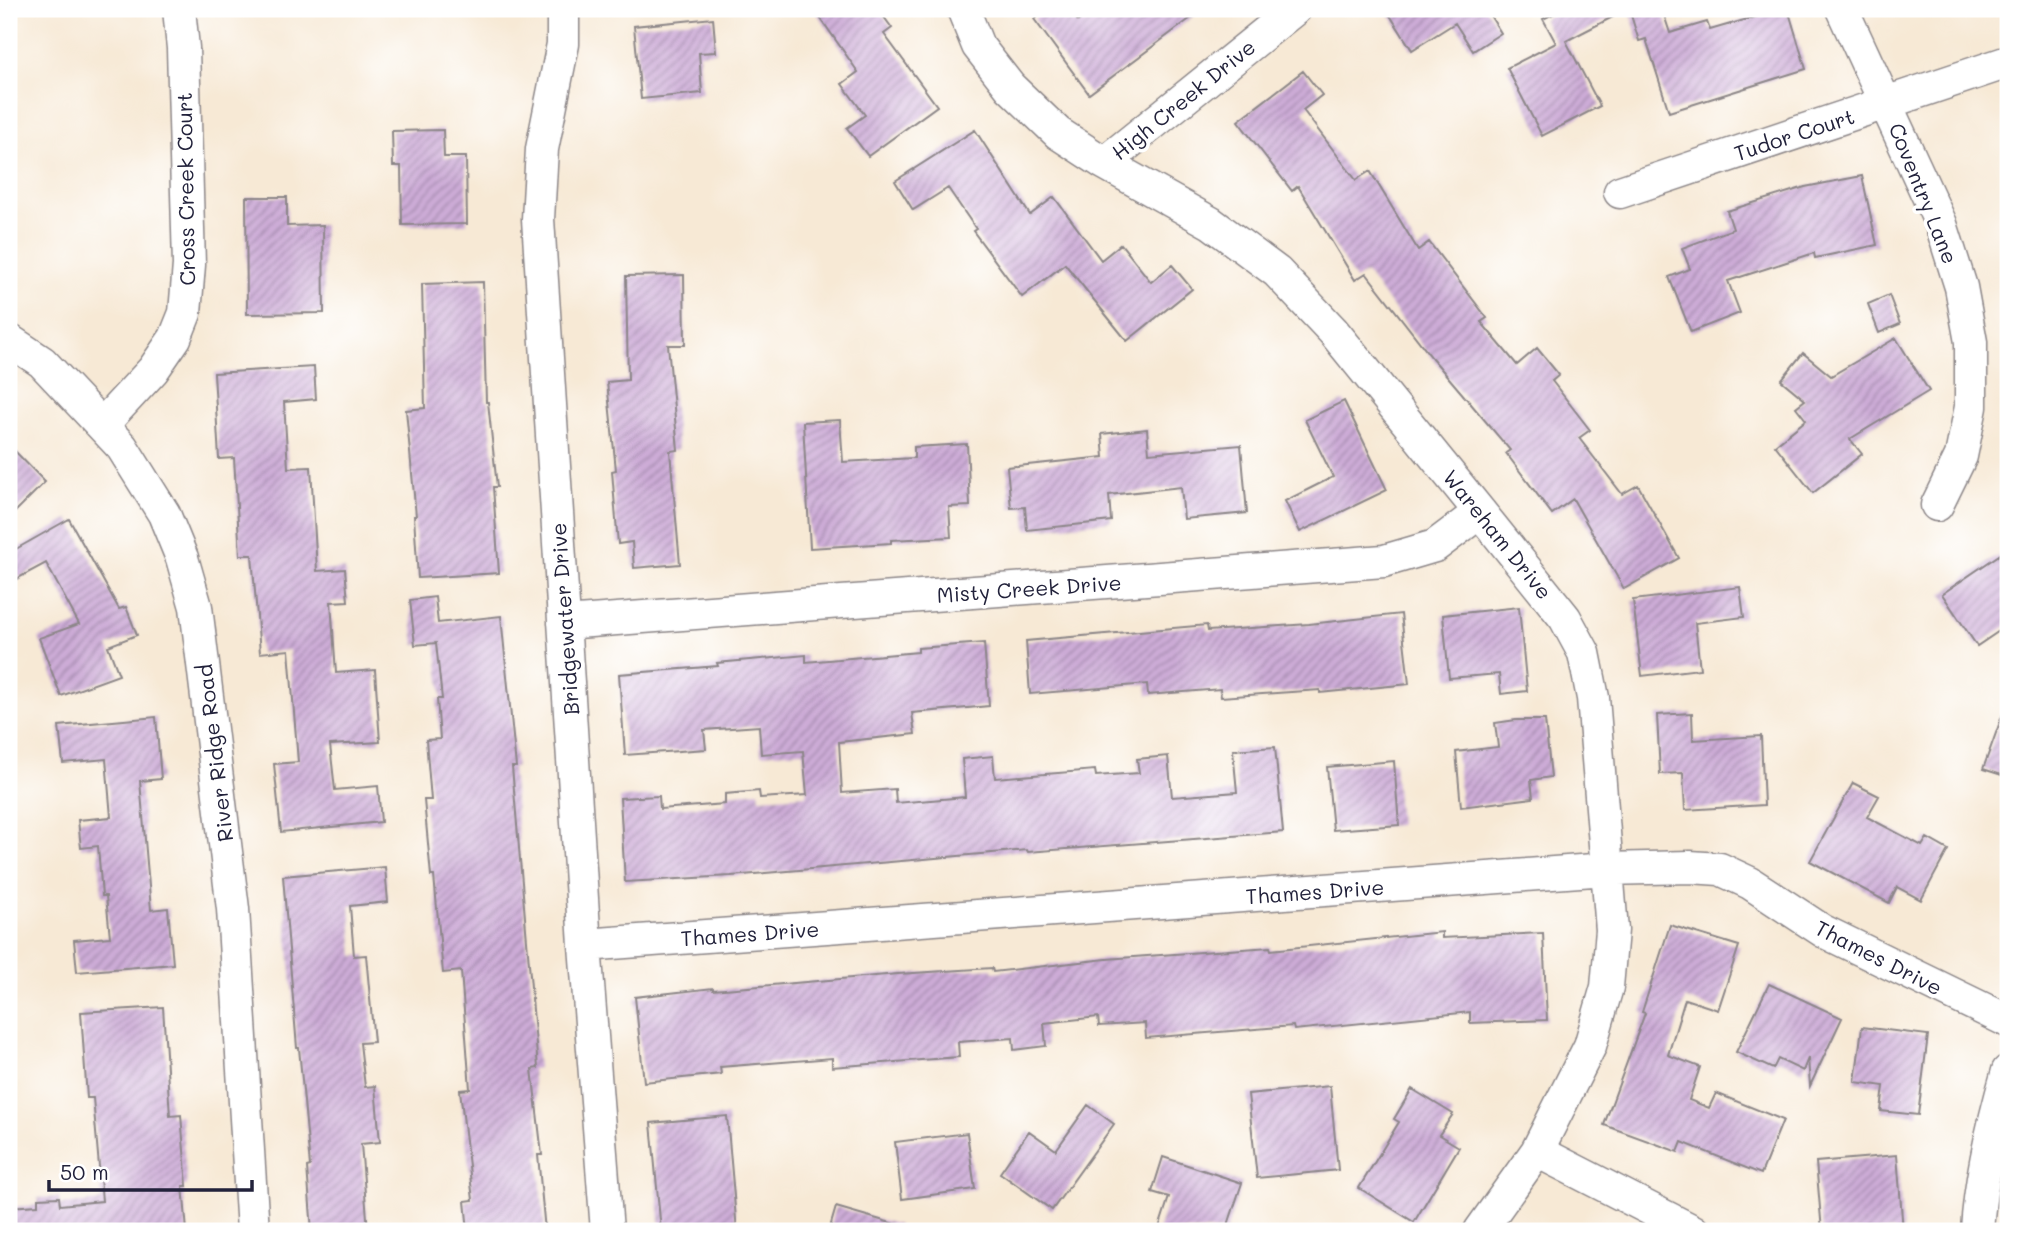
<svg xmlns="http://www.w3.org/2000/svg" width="2017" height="1240" font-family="Mali,sans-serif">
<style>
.building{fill:url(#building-hatch)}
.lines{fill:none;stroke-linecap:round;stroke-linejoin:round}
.minor-casing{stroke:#8c8688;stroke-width:35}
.minor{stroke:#fff;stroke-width:32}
.labels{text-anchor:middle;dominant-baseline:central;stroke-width:7;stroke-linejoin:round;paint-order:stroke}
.street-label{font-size:21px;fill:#22223b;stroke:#fff}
</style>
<defs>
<pattern id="building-hatch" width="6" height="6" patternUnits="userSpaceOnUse" patternTransform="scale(1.75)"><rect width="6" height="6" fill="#cdacd7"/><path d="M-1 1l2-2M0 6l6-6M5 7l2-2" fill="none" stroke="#a68cb0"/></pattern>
</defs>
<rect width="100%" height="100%" fill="#fff"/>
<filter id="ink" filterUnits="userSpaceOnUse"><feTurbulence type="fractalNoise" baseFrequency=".0143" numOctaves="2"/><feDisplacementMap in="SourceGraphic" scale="14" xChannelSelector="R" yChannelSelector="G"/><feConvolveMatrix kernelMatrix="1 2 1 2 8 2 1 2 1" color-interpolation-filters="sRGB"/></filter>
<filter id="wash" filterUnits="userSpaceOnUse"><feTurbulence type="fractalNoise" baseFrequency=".00686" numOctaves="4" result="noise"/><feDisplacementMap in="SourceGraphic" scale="28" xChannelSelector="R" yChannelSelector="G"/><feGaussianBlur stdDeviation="1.57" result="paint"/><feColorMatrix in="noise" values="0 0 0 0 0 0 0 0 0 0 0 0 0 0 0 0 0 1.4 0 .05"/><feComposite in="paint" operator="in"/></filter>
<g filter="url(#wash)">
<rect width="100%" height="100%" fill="#f7e9d5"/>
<g id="blocks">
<path class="building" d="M814,9H878L892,28L884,34L937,106L868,156L847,128L865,115L842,84L858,72Z
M1047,9H1069L1078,21L1095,9H1203L1089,94L1034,19Z
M1386,9H1486L1501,33L1473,51L1455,23L1412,50Z
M1563,9H1628L1566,41L1600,106L1542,136L1507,68L1556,43L1543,19Z
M1641,9H1662L1670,33L1707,22L1710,30L1782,9H1788L1806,69L1669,112L1646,39L1639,41L1630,12Z
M713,18L716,52L699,53L702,93L641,99L634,26Z
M1303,71L1322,95L1303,110L1356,180L1370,171L1418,250L1429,242L1487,318L1481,322L1517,365L1537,348L1559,375L1552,381L1590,430L1579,438L1622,494L1638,485L1679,558L1624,589L1573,499L1552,514L1506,453L1510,450L1432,358L1366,273L1355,280L1298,186L1292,191L1238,121Z
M443,130L444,157H466L467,224L402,225L401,166H393L392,131Z
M975,130L1030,215L1054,197L1101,260L1121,244L1151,282L1172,265L1192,289L1127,341L1065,264L1022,297L973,231L976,229L948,188L913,210L895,181Z
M1862,176L1877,245L1815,258L1814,253L1728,281L1740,313L1691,332L1669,277L1690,269L1682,248L1733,229L1727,211L1805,187Z
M246,197H287V226L323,225L324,313L247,314Z
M684,275L685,345H668L678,450L670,451L680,564L634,568L632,542L618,544L612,471L616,470L607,382L628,380L626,276Z
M483,282L486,402H488L497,487H493L499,573L418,578L414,516H416L406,410L425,408L422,284Z
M1889,295L1900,324L1879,333L1868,304Z
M1896,338L1929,391L1850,439L1862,454L1813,493L1775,445L1806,420L1796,407L1805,400L1781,380L1803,353L1831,376Z
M314,367L316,399L284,402L288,468L311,467L317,571L345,569L348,601L331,602L336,673L375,670L380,742L330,745L335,790L378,786L381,822L281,832L274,764L298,762L289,650L260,653L252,555H240L234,458L219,459L214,373Z
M1344,401L1387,490L1300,532L1285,501L1333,477L1305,420Z
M840,420L843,462L914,458V447L967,444L970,506L949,507L951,537L891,540V543L810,548L803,422Z
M1147,429L1149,453L1241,445L1247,513L1184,519L1181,487L1109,495L1111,521L1027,530L1025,507L1011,508L1007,467L1104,457L1102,434Z
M9,445L45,482L9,518Z
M69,519L119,609L126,607L137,635L108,646L119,675L61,696L39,638L79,624L46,563L9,583V553Z
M2008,549V625L1977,646L1942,594Z
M1740,587L1744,617L1695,623L1700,669L1642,676L1633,600Z
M435,597L438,623L501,616L516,767H512L538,1068L532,1069L542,1155H538L545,1231H468L465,1201L473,1200L460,1090L470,1089L461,971L443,973L434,876H431L424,800H431L426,740L440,739L437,699H442L436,643L415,645L410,600Z
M1519,607L1527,691L1501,694L1499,674L1449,678L1443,615Z
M1401,614L1409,684L1320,693V690L1221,697L1220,689L1148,695L1147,684L1030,694L1026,641L1207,625L1208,631L1309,624Z
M984,643L989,706L912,713L915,734L839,742L842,793L895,789L896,803L965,797L962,759L993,756L995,778L1095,770L1096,776L1139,773L1137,759L1168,756L1172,797L1237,792L1233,750L1275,747L1283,832L1028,852L1027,850L731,876L625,882L620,798L659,796L660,809L725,804V794L759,791L760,798L807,795L803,751L761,754L759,726L704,730L706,749L625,755L619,674L718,666L717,663L806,655V662L918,652V648Z
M2005,708H2008V777L1983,769Z
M1692,713L1693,740L1761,736L1764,805L1685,810L1683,773L1660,774L1657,715Z
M156,717L161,779L140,781L151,910L168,908L173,964L77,972L74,940L110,937L106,896H102L98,846L81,848L78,820L111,817L106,759L63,763L59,726Z
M1516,720H1545L1551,777L1531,780L1533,798L1461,807L1456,752L1498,747L1495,723Z
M1394,761L1399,825L1333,830L1327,767Z
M1853,783L1879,796L1867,817L1922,846L1927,838L1948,850L1921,900L1897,887L1889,903L1810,861Z
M385,867L388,902L350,906L354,956L366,955L374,1042L360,1043L365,1087L375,1086L380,1142L361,1144L368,1231H312L307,1167L310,1166L299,1048H297L283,876Z
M1670,925L1739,946L1718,1010L1685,999L1668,1055L1700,1067L1689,1100L1709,1108L1716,1093L1783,1120L1761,1174L1682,1142L1678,1152L1604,1125L1645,1013L1642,1012Z
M1442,932V938L1543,933L1547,1020L1470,1023V1012L1294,1030L1293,1026L1146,1038L1145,1023L1099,1026L1098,1017L1044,1023L1046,1046L1014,1050L1013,1038L958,1042L959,1057L832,1067V1058L720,1067L721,1074L644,1082L635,997L713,988V990L898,974L992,968L993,972L1106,959L1270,947L1271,950Z
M1769,984L1842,1018L1810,1086L1808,1058L1803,1071L1778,1059L1773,1069L1736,1052Z
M163,1007L170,1116L181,1115L187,1186H183L187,1231H9V1207L38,1205V1198L59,1197L60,1205L102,1201L93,1098H87L81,1012Z
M1862,1027L1928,1035L1918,1115L1881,1111L1884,1086L1855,1082Z
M1330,1086L1338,1170L1257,1178L1248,1094Z
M1412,1089L1453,1114L1439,1135L1459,1147L1414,1222L1359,1188L1399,1122L1394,1119Z
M1088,1105L1114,1124L1052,1210L1000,1173L1029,1131L1056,1150Z
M727,1116L737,1231H661L651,1123Z
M967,1133L975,1189L902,1199L895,1142Z
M1897,1155L1903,1231H1822L1816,1162Z
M1163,1157L1242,1183L1226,1231H1158L1169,1197L1152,1192Z
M836,1207L898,1225L897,1231H829Z"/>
</g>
</g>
<g filter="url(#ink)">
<use href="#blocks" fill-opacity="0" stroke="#8c8688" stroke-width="2"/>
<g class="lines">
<g class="minor-casing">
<path id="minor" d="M563,9V44L542,149L538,219L585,945L607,1231
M963,9L978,46L1010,87L1058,133L1104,163L1211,223L1277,272L1333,331L1480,512L1565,618L1584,653L1593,698L1612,930L1607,987L1590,1046L1537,1151L1480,1231
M1842,9L1941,224L1961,287L1971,342V407L1961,456L1937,505
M1104,163L1295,9
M1620,192L2008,62
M9,340L42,362L122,447L164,514L182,558L196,607L233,909L253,1231
M102,425L153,370L175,338L185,313L189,265L183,48L179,9
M564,623L1384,561L1435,546L1480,512
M585,945L1607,869L1690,867L1720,869L1750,883L1823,931L2008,1021
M1537,1151L1693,1231
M1977,1231C1980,1177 1993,1123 2008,1071"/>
</g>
<use href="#minor" class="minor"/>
</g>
</g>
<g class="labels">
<g class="street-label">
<text transform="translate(1183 99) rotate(-39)">High Creek Drive</text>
<text transform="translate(1794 134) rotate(-18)">Tudor Court</text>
<text transform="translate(185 189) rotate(-91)">Cross Creek Court</text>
<text transform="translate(1924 193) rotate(68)">Coventry Lane</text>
<text transform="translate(1498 534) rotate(51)">Wareham Drive</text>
<text transform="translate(1029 588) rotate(-4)">Misty Creek Drive</text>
<text transform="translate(564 619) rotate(-94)">Bridgewater Drive</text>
<text transform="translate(214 753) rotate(-97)">River Ridge Road</text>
<text transform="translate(1315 891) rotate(-4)">Thames Drive</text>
<text transform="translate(750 933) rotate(-4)">Thames Drive</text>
<text transform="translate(1879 957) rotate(27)">Thames Drive</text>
</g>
</g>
<rect width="2017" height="1240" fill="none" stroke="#fff" stroke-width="35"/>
<path d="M49 1180v10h203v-10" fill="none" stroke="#22223b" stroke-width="3.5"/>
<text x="60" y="1180" font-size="21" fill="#22223b" stroke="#ffffff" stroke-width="5" paint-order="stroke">50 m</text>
</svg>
